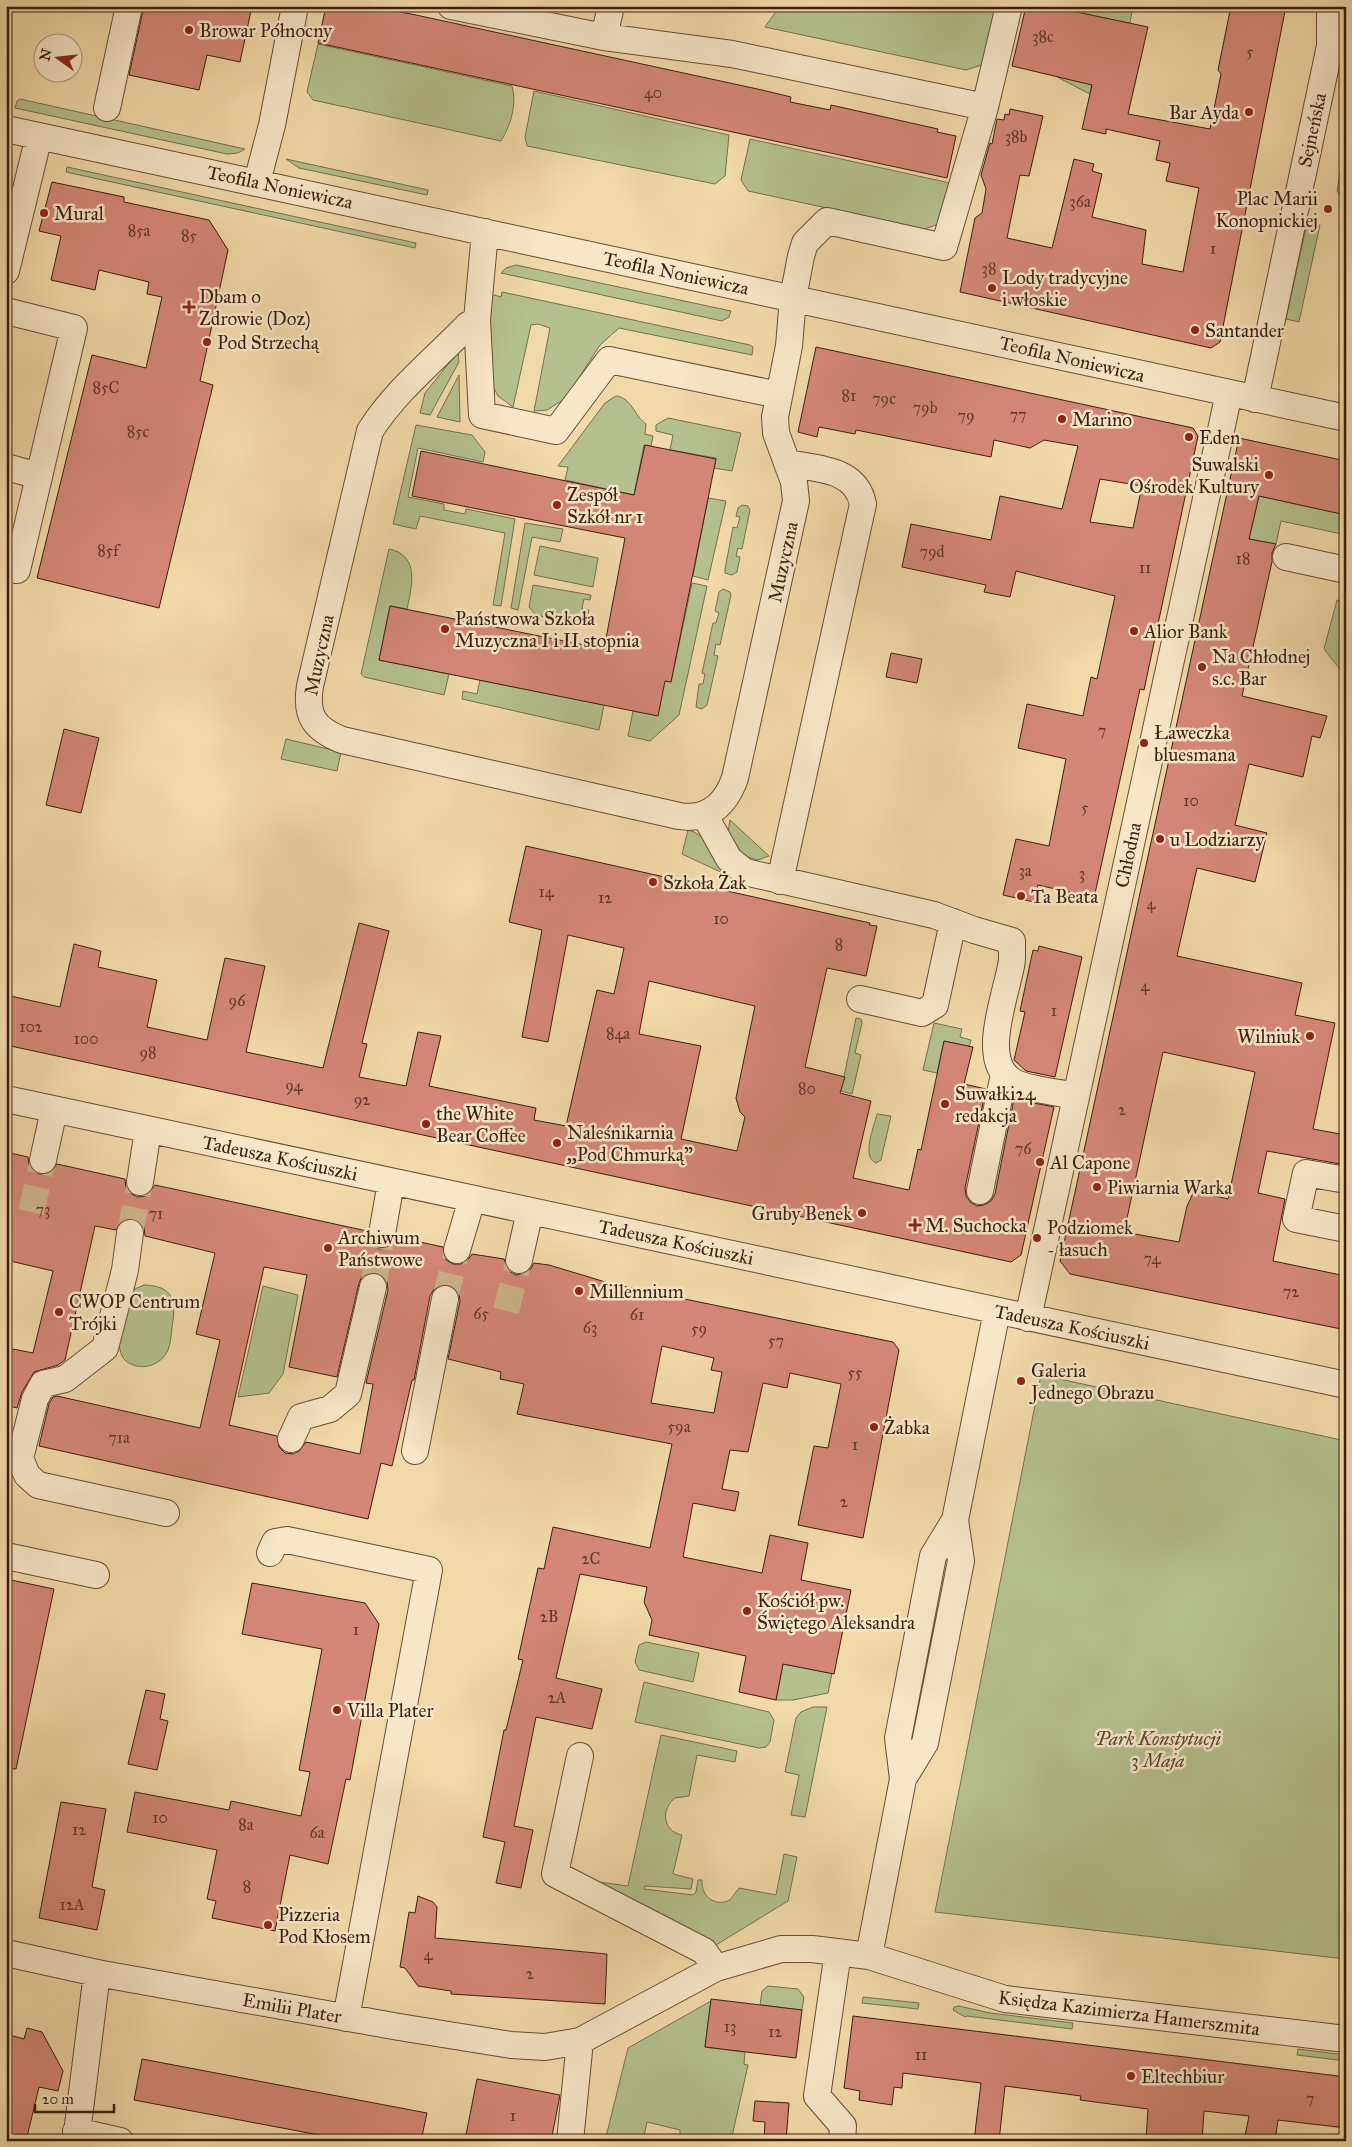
<svg xmlns="http://www.w3.org/2000/svg" width="1352" height="2147" font-family="'IM FELL Great Primer',serif">
<style>
.green{fill:#b4c08d;stroke:#777050}
.building{fill:#d58777;stroke:#3a1f13;fill-rule:evenodd}
.lines{fill:none;stroke-linecap:round;stroke-linejoin:round}
.minor-tunnel{stroke:#cdb48b;stroke-width:26;stroke-dasharray:26 13;stroke-linecap:butt}
.minor-casing{stroke:#684e38;stroke-width:28}
.minor{stroke:#f7e6c7;stroke-width:26}
.poi-dot{fill:#8f2418;stroke:#f7e6c7;stroke-width:2}
.labels{text-anchor:middle;dominant-baseline:central;stroke-width:5;stroke-linejoin:round;paint-order:stroke}
.number-label{font-size:16px;fill:#61392c}
.poi-label{font-size:19px;fill:#3a1f13;stroke:#f7e6c7;text-anchor:start}
.street-label{font-size:19px;fill:#3a1f13;stroke:#f7e6c7}
.park-label{font-size:19px;font-style:italic;fill:#584732;stroke:#f7e6c7}
</style>
<rect width="100%" height="100%" fill="#f2d9a9"/>
<filter id="stains"><feTurbulence type="fractalNoise" baseFrequency=".004" numOctaves="4"/><feColorMatrix values="0 0 0 0 .2 0 0 0 0 .09 0 0 0 0 .02 0 0 0 .5 -.17"/></filter>
<radialGradient id="worn" r=".72"><stop offset=".6" stop-color="#630" stop-opacity="0"/><stop offset="1" stop-color="#630" stop-opacity=".3"/></radialGradient>
<path class="green" d="M780,6H1003L985,64L966,70L765,27Z
M1074,6H1133L1130,23L1106,19L1090,94L1057,77Z
M318,44L512,86C517,104 511,125 501,141L313,100L307,92Z
M534,91L729,135L725,176L715,184L527,146L525,137Z
M20,99L245,149L238,153L227,154L15,108L17,101Z
M750,139L950,183L939,224L924,229L748,191L741,180Z
M1346,139V203L1337,191Z
M286,159L428,190L427,195L299,168Z
M67,167L416,243L415,248L66,172Z
M1307,223L1320,225L1299,322L1286,319Z
M516,265L731,311L729,317L722,321L501,273L506,268Z
M502,292L750,345L753,347L752,355L619,328L600,345L566,398L547,410L534,411L550,328L538,324L531,325L513,407L498,396L488,377L491,294L501,297Z
M458,352L459,362L430,415L420,413L425,393Z
M459,375L460,422L437,417Z
M616,396C631,397 635,417 646,424L645,434L653,436L651,446L644,445L634,495L565,480L568,467L558,466L605,403Z
M668,418L741,433L732,471L714,468L716,458L670,450L673,435L656,431V425Z
M416,425L472,435L485,452L483,462L418,448L408,497L444,504V510L465,514L466,509L515,519L501,606L493,605L505,533L420,516L416,529L393,524Z
M1259,496L1346,515V535L1281,521L1276,544L1249,539Z
M708,498L726,501L708,580L693,576Z
M742,505L748,506L750,510L742,549L738,548L736,556L740,557L737,572L732,575L725,573V569L733,527L737,528L740,517L736,516L738,508Z
M525,523L563,529L560,542L532,537L518,610L511,608Z
M540,546L598,558L593,587L534,575Z
M389,549C420,555 412,586 407,609L390,606L379,660L449,674L444,695L364,677L361,674Z
M692,583L707,586L679,715L650,741L628,736L633,711L665,681L671,682Z
M533,585L591,595L590,600L584,599L582,609L589,610L587,618L580,624L536,615L529,607Z
M723,589L730,592L731,595L720,645L716,644L714,655L718,656L707,705L702,709L696,707L699,684H703L705,674L702,673L713,623H716L719,613L715,611L719,592Z
M1337,600L1346,602V677L1324,649Z
M480,680L604,705L599,730L462,699L463,691L477,694Z
M286,739L341,752L337,771L281,759Z
M730,820L769,856L758,860L741,855L728,833Z
M688,830C709,834 711,861 727,875L682,854Z
M856,1018L861,1019L862,1023L855,1053L861,1055L852,1094L841,1091Z
M934,1023L962,1029L960,1037L971,1040L969,1047L944,1041L937,1073L923,1070Z
M877,1114L891,1116L881,1160L876,1163C861,1157 874,1127 877,1114Z
M144,1285C175,1286 176,1302 172,1327C171,1334 171,1343 168,1350C161,1366 140,1372 126,1361C113,1352 121,1308 128,1295C132,1289 138,1288 144,1285Z
M263,1286L298,1295L283,1374L269,1393L238,1397Z
M1041,1375L1346,1441V1959L935,1912Z
M646,1642L699,1653L693,1682L639,1670L635,1662L639,1645Z
M783,1664L832,1673L828,1693L793,1700H776Z
M644,1682L769,1712L774,1720L770,1742L766,1747L759,1748L635,1722Z
M813,1707H827L805,1817L791,1815L799,1775L785,1772L796,1718L801,1712Z
M661,1735L737,1751L735,1762L697,1755L689,1796L675,1798C661,1809 662,1831 682,1835L673,1874L693,1879L691,1889L645,1886L644,1889L693,1895L696,1892L698,1880H702C701,1897 715,1907 730,1900L739,1888L776,1895L784,1854L797,1857L788,1901L716,1945L585,1880L628,1886Z
M768,1986L798,1989L804,1997L802,2010L760,2005L762,1991Z
M863,1997L919,2003L918,2009L862,2003Z
M711,2001L705,2047L745,2052L744,2064L748,2065L731,2141H680V2130L647,2122L643,2141H605L628,2048Z
M959,2006L990,2013L1073,2023L1072,2029L967,2016L965,2017L953,2010L954,2007Z
M1298,2049L1346,2055V2061L1297,2055Z"/>
<path class="building" d="M144,6H252L240,62L207,55L199,90L129,75Z
M326,6H370L416,15L762,90L791,97L790,102L830,110L831,105L938,129L937,132L956,136L947,178L318,43Z
M1026,6H1074L1072,11L1148,27L1128,114L1210,129L1221,74L1218,70L1231,6H1286L1220,342L1211,348L960,292L975,218L982,213L986,189L981,175L990,143L992,144L997,119L1004,120L1005,114L1009,115L1010,109L1043,116L1029,176L1020,175L1007,238L1052,248L1074,159L1094,164L1092,171L1102,174L1092,217L1146,230L1142,264L1183,272L1199,188L1166,181L1170,163L1156,160L1160,141L1106,129V134L1082,129L1092,85L1012,66Z
M52,182L124,197V202L209,220L228,250L200,381L213,385L159,608L37,578L92,355L146,368L162,297L147,294L149,282L99,270L95,290L51,280L61,236L39,231Z
M816,347L1193,428L1198,436L1144,690L1140,689L1094,898L1038,885L1034,902L1003,895L1016,839L1049,846L1066,759L1018,748L1027,704L1083,716L1091,677L1097,679L1115,596L1016,571L1010,597L984,592L986,585L902,567L911,524L991,540L1000,496L1062,509L1078,446L1044,440L1030,448L994,440L991,457L856,430L855,434L819,427L817,437L798,432ZM1100,479L1142,486L1133,528L1090,522Z
M1239,438L1346,461V515L1259,496L1249,539L1276,544L1272,553V562L1242,696L1327,716L1320,738L1312,736L1303,777L1249,764L1235,825L1267,833L1255,882L1197,868L1177,956L1302,983L1295,1015L1335,1023L1313,1129L1346,1135V1165L1267,1151L1258,1193L1285,1199L1273,1261L1346,1276V1330L1070,1274L1060,1261ZM1163,1052L1255,1072L1228,1199L1194,1191L1187,1206L1179,1242L1124,1232Z
M645,445L716,459L671,682L665,681L658,716L379,660L390,606L604,649L625,538L412,496L421,451L634,495Z
M891,653L922,659L917,683L886,677Z
M64,729L99,738L81,813L46,805Z
M526,846L870,923L869,925L877,926L866,976L827,968L805,1067L845,1077L840,1093L871,1101L853,1178L909,1190L918,1149L921,1150L944,1041L973,1047L964,1084L986,1089L965,1188L966,1196L970,1202L977,1206L984,1205L991,1201L995,1194L1014,1099L1054,1107L1021,1255L1011,1262L6,1045V995L60,1007L74,944L101,951L98,967L157,980L147,1027L207,1040L225,958L265,966L246,1052L323,1068L359,923L389,931L362,1043L367,1044L359,1077L406,1086L418,1032L441,1036L429,1086L536,1108L534,1120L566,1126L597,990L614,994L624,948L568,935L548,1042L522,1037L542,930L509,922ZM649,981L755,1006L736,1098L740,1112L745,1117L737,1151L681,1139L701,1046L639,1034Z
M1039,946L1082,957L1055,1077L1026,1071L1014,1060L1025,1012L1020,1011L1033,950L1038,951Z
M6,1152L28,1157L29,1165L33,1171L39,1174H48L57,1164L125,1179L126,1188L130,1193L137,1197L146,1196L155,1185L367,1231L368,1240L372,1245L379,1249L388,1248L394,1243L397,1237L443,1247L446,1260L453,1264H461L467,1261L472,1254L504,1259L509,1271L516,1275L524,1274L530,1270L534,1263L549,1265L612,1284L893,1342L899,1350L863,1538L798,1525L814,1446L828,1448L841,1384L790,1373L787,1388L763,1383L748,1452L730,1450L722,1489L739,1492L735,1511L693,1503L683,1557L762,1573L770,1535L808,1543L801,1580L851,1590L834,1674L783,1664L776,1700L739,1692L746,1656L649,1635L652,1620L644,1602L647,1587L580,1574L556,1678L602,1689L592,1729L536,1717L514,1826L533,1830L521,1888L496,1883L505,1842L483,1837L504,1730H506L523,1660L518,1659L538,1568L544,1569L553,1527L650,1548L672,1444L517,1414L524,1384L500,1379L501,1372L448,1359L460,1301L459,1294L455,1288L447,1284L440,1285L434,1289L430,1296L414,1380H412L392,1466L381,1463L368,1519L39,1446L49,1404L53,1397L57,1396L200,1428L220,1340L196,1334L215,1253L145,1236L144,1227L140,1221L132,1218L124,1219L116,1230L95,1226L65,1360L58,1365L34,1372L22,1392L17,1408L6,1405V1375L13,1349L33,1353L53,1271L6,1260ZM264,1267L307,1275L289,1367L337,1377L359,1283L362,1276L369,1273H377L384,1276L387,1282L388,1290L366,1383L373,1384L360,1454L306,1442L299,1451L293,1454L285,1453L279,1447L277,1436L229,1425ZM662,1346L714,1358L711,1370L722,1372L714,1413L651,1403Z
M6,1579L54,1589L16,1769L6,1768Z
M252,1583L365,1603L379,1624L350,1780L346,1779L328,1864L290,1855L275,1931L212,1918L216,1901L207,1899L217,1850L127,1832L135,1792L229,1810L231,1801L301,1816L310,1772L299,1770L322,1649L242,1634Z
M146,1690L165,1694L160,1719L168,1721L157,1770L128,1764Z
M61,1802L106,1809L92,1887L105,1890L97,1930L39,1918Z
M418,1896L433,1902L437,1907L435,1938L607,1954L605,2004L451,1994V1991L418,1986L405,1968L400,1967L409,1912L415,1913Z
M711,1999L802,2010L796,2058L705,2047Z
M853,2016L1346,2077V2128L1278,2120L1275,2141H1244L1249,2116L1204,2111L1202,2141H1146L1148,2109L1080,2100L1081,2096L1005,2086L999,2141H974L981,2083L903,2073L902,2088L894,2087L892,2105L859,2100L860,2091L844,2088Z
M27,2028L42,2032L63,2071L58,2091L39,2087L26,2141H6V2034L24,2039Z
M142,2059L427,2113L421,2141H351L134,2100Z
M477,2079L560,2095L551,2141H496L466,2135Z
M755,2101L789,2103L786,2141H764L765,2122L753,2121Z"/>
<g class="lines">
<path class="minor-tunnel" d="M31,1212L43,1160
M130,1233L140,1182
M373,1287L382,1234
M445,1299L457,1250
M506,1311L519,1260"/>
<g class="minor-casing">
<path id="minor" d="M451,6L604,37L611,6
M604,37L732,54L985,107
M107,108L129,6
M6,129L1346,418
M257,182L272,125L295,6
M485,232L477,320L468,325C434,360 396,390 370,431L310,686C305,717 315,729 342,740L679,816C708,821 726,804 735,778L796,501L794,482L776,433L775,417L789,346L793,298L801,256L805,243L827,221L944,247L985,107L1009,6
M6,271L39,136
M6,311L74,328L17,570L6,567
M477,320L482,415L556,431L609,360L779,395
M1255,399L1330,46V6
M6,467L39,476
M1286,557L1346,570
M705,816L729,859L745,872L934,915L974,930L1012,941C1012,947 1012,954 1012,960C1008,992 978,1059 1012,1081C1026,1090 1059,1092 1076,1096
M780,881L863,504C856,468 816,469 787,463
M860,999L922,1013L935,1005L953,922
M6,1099L1346,1385
M43,1160L54,1110
M1346,1180L1306,1173L1296,1219L1346,1229
M140,1182L148,1130
M980,1191L1004,1074
M130,1233L125,1270L105,1348L65,1379L43,1384L35,1399L20,1458L27,1475L38,1485L166,1513
M382,1234L391,1182
M457,1250L472,1199
M519,1260L530,1211
M1028,1318L1229,393
M291,1439L301,1417L330,1409L348,1394L373,1287
M415,1451L445,1299
M270,1553L275,1542L287,1540L429,1570L346,2018
M6,1556L96,1575
M580,1756L555,1874L704,1951L716,1968
M903,1779L925,1743L961,1561L955,1520L997,1311
M838,1952L817,2096L843,2126L842,2141
M6,1953L97,1973L399,2027L511,2045L545,2047L580,2041L716,1968L781,1949H812L869,1956L1005,1999L1346,2039
M869,1956L903,1779L898,1738L933,1556L955,1520
M76,2131L120,2141
M76,2141L97,1973
M570,2141L580,2041"/>
</g>
<use href="#minor" class="minor"/>
</g>
<g class="poi-dot">
<circle cx="189" cy="30" r="5"/>
<circle cx="1249" cy="112" r="5"/>
<circle cx="1328" cy="209" r="5"/>
<circle cx="44" cy="213" r="5"/>
<circle cx="992" cy="288" r="5"/>
<path d="M186.5 299.5h5v5h5v5h-5v5h-5v-5h-5v-5h5z"/>
<circle cx="1195" cy="330" r="5"/>
<circle cx="207" cy="342" r="5"/>
<circle cx="1062" cy="419" r="5"/>
<circle cx="1189" cy="437" r="5"/>
<circle cx="1269" cy="475" r="5"/>
<circle cx="557" cy="505" r="5"/>
<circle cx="445" cy="629" r="5"/>
<circle cx="1134" cy="631" r="5"/>
<circle cx="1202" cy="667" r="5"/>
<circle cx="1144" cy="743" r="5"/>
<circle cx="1160" cy="839" r="5"/>
<circle cx="653" cy="882" r="5"/>
<circle cx="1021" cy="896" r="5"/>
<circle cx="1310" cy="1036" r="5"/>
<circle cx="945" cy="1104" r="5"/>
<circle cx="426" cy="1124" r="5"/>
<circle cx="557" cy="1143" r="5"/>
<circle cx="1040" cy="1162" r="5"/>
<circle cx="1097" cy="1187" r="5"/>
<circle cx="862" cy="1213" r="5"/>
<path d="M912.5 1217.5h5v5h5v5h-5v5h-5v-5h-5v-5h5z"/>
<circle cx="1037" cy="1238" r="5"/>
<circle cx="328" cy="1248" r="5"/>
<circle cx="579" cy="1291" r="5"/>
<circle cx="59" cy="1312" r="5"/>
<circle cx="1021" cy="1381" r="5"/>
<circle cx="874" cy="1427" r="5"/>
<circle cx="747" cy="1611" r="5"/>
<circle cx="337" cy="1710" r="5"/>
<circle cx="268" cy="1925" r="5"/>
<circle cx="1131" cy="2076" r="5"/>
</g>
<g class="labels">
<g class="number-label">
<text x="1043" y="36">38c</text>
<text x="1250" y="51">5</text>
<text x="653" y="92">40</text>
<text x="1016" y="136">38b</text>
<text x="1080" y="201">36a</text>
<text x="139" y="230">85a</text>
<text x="189" y="235">85</text>
<text x="1213" y="248">1</text>
<text x="989" y="268">38</text>
<text x="106" y="387">85C</text>
<text x="849" y="395">81</text>
<text x="884" y="398">79c</text>
<text x="925" y="407">79b</text>
<text x="1018" y="414">77</text>
<text x="966" y="415">79</text>
<text x="138" y="431">85c</text>
<text x="108" y="550">85f</text>
<text x="932" y="551">79d</text>
<text x="1243" y="558">18</text>
<text x="1145" y="567">11</text>
<text x="1102" y="730">7</text>
<text x="1191" y="800">10</text>
<text x="1085" y="807">5</text>
<text x="1025" y="870">3a</text>
<text x="1082" y="873">3</text>
<text x="546" y="891">14</text>
<text x="605" y="897">12</text>
<text x="1151" y="903">4</text>
<text x="721" y="918">10</text>
<text x="839" y="944">8</text>
<text x="1145" y="985">4</text>
<text x="237" y="1000">96</text>
<text x="1054" y="1010">1</text>
<text x="31" y="1026">102</text>
<text x="618" y="1033">84a</text>
<text x="86" y="1038">100</text>
<text x="148" y="1052">98</text>
<text x="294" y="1085">94</text>
<text x="807" y="1088">80</text>
<text x="362" y="1099">92</text>
<text x="1122" y="1109">2</text>
<text x="1023" y="1148">76</text>
<text x="43" y="1209">73</text>
<text x="156" y="1213">71</text>
<text x="1152" y="1258">74</text>
<text x="1291" y="1291">72</text>
<text x="481" y="1313">65</text>
<text x="637" y="1314">61</text>
<text x="590" y="1327">63</text>
<text x="699" y="1328">59</text>
<text x="776" y="1340">57</text>
<text x="855" y="1372">55</text>
<text x="679" y="1426">59a</text>
<text x="119" y="1437">71a</text>
<text x="855" y="1444">1</text>
<text x="844" y="1501">2</text>
<text x="591" y="1558">2C</text>
<text x="549" y="1616">2B</text>
<text x="356" y="1629">1</text>
<text x="557" y="1697">2A</text>
<text x="160" y="1817">10</text>
<text x="246" y="1824">8a</text>
<text x="79" y="1829">12</text>
<text x="317" y="1832">6a</text>
<text x="247" y="1886">8</text>
<text x="72" y="1904">12A</text>
<text x="428" y="1954">4</text>
<text x="530" y="1973">2</text>
<text x="730" y="2026">13</text>
<text x="775" y="2031">12</text>
<text x="921" y="2054">11</text>
<text x="1310" y="2098">7</text>
<text x="513" y="2115">1</text>
</g>
<g class="poi-label">
<text x="199" y="30">Browar Północny</text>
<text x="1239" y="112" text-anchor="end">Bar Ayda</text>
<text x="1318" y="198" text-anchor="end">Plac Marii<tspan x="1318" dy="22">Konopnickiej</tspan></text>
<text x="54" y="213">Mural</text>
<text x="1002" y="277">Lody tradycyjne<tspan x="1002" dy="22">i włoskie</tspan></text>
<text x="199" y="296">Dbam o<tspan x="199" dy="22">Zdrowie (Doz)</tspan></text>
<text x="1205" y="330">Santander</text>
<text x="217" y="342">Pod Strzechą</text>
<text x="1072" y="419">Marino</text>
<text x="1199" y="437">Eden</text>
<text x="1259" y="464" text-anchor="end">Suwalski<tspan x="1259" dy="22">Ośrodek Kultury</tspan></text>
<text x="567" y="494">Zespół<tspan x="567" dy="22">Szkół nr 1</tspan></text>
<text x="455" y="618">Państwowa Szkoła<tspan x="455" dy="22">Muzyczna I i II stopnia</tspan></text>
<text x="1144" y="631">Alior Bank</text>
<text x="1212" y="656">Na Chłodnej<tspan x="1212" dy="22">s.c. Bar</tspan></text>
<text x="1154" y="732">Ławeczka<tspan x="1154" dy="22">bluesmana</tspan></text>
<text x="1170" y="839">u Lodziarzy</text>
<text x="663" y="882">Szkoła Żak</text>
<text x="1031" y="896">Ta Beata</text>
<text x="1300" y="1036" text-anchor="end">Wilniuk</text>
<text x="955" y="1093">Suwałki24<tspan x="955" dy="22">redakcja</tspan></text>
<text x="436" y="1113">the White<tspan x="436" dy="22">Bear Coffee</tspan></text>
<text x="567" y="1132">Naleśnikarnia<tspan x="567" dy="22">,,Pod Chmurką"</tspan></text>
<text x="1050" y="1162">Al Capone</text>
<text x="1107" y="1187">Piwiarnia Warka</text>
<text x="852" y="1213" text-anchor="end">Gruby Benek</text>
<text x="925" y="1225">M. Suchocka</text>
<text x="1047" y="1227">Podziomek<tspan x="1047" dy="22">- łasuch</tspan></text>
<text x="338" y="1237">Archiwum<tspan x="338" dy="22">Państwowe</tspan></text>
<text x="589" y="1291">Millennium</text>
<text x="69" y="1301">CWOP Centrum<tspan x="69" dy="22">Trójki</tspan></text>
<text x="1031" y="1370">Galeria<tspan x="1031" dy="22">Jednego Obrazu</tspan></text>
<text x="884" y="1427">Żabka</text>
<text x="757" y="1600">Kościół pw.<tspan x="757" dy="22">Świętego Aleksandra</tspan></text>
<text x="347" y="1710">Villa Plater</text>
<text x="278" y="1914">Pizzeria<tspan x="278" dy="22">Pod Kłosem</tspan></text>
<text x="1141" y="2076">Eltechbiur</text>
</g>
<g class="street-label">
<text transform="translate(1312 130) rotate(-78)">Sejneńska</text>
<text transform="translate(280 187) rotate(12)">Teofila Noniewicza</text>
<text transform="translate(676 273) rotate(12)">Teofila Noniewicza</text>
<text transform="translate(1072 359) rotate(13)">Teofila Noniewicza</text>
<text transform="translate(783 562) rotate(-78)">Muzyczna</text>
<text transform="translate(319 655) rotate(-78)">Muzyczna</text>
<text transform="translate(1128 855) rotate(-78)">Chłodna</text>
<text transform="translate(280 1158) rotate(12)">Tadeusza Kościuszki</text>
<text transform="translate(676 1242) rotate(12)">Tadeusza Kościuszki</text>
<text transform="translate(1072 1327) rotate(12)">Tadeusza Kościuszki</text>
<text transform="translate(292 2008) rotate(10)">Emilii Plater</text>
<text transform="translate(1129 2013) rotate(7)">Księdza Kazimierza Hamerszmita</text>
</g>
<g class="park-label">
<text x="1158" y="1738">Park Konstytucji<tspan x="1158" dy="22">3 Maja</tspan></text>
</g>
</g>
<rect width="1352" height="2147" fill="none" stroke="#f2d9a9" stroke-width="25"/>
<rect x="8" y="8" width="1337" height="2132" fill="none" stroke="#3a1f13" stroke-width="2.5"/>
<rect x="12" y="12" width="1327" height="2122" fill="none" stroke="#3a1f13"/>
<g transform="translate(58 58) rotate(285)"><circle r="24" fill="#f7e6c7" stroke="#ab967f"/>
<path d="M0-4L9 19L0 12L-9 19Z" fill="#8f2418"/>
<text y="-8" font-size="14" font-weight="bold" text-anchor="middle" fill="#3a1f13">N</text>
</g>
<path d="M35 2104v8h79v-8" fill="none" stroke="#3a1f13" stroke-width="2.5"/>
<text x="42" y="2104" font-size="15" fill="#3a1f13" stroke="#f7e6c7" stroke-width="4" paint-order="stroke">20 m</text>
<rect width="100%" height="100%" filter="url(#stains)"/>
<rect width="100%" height="100%" fill="url(#worn)"/>
</svg>
